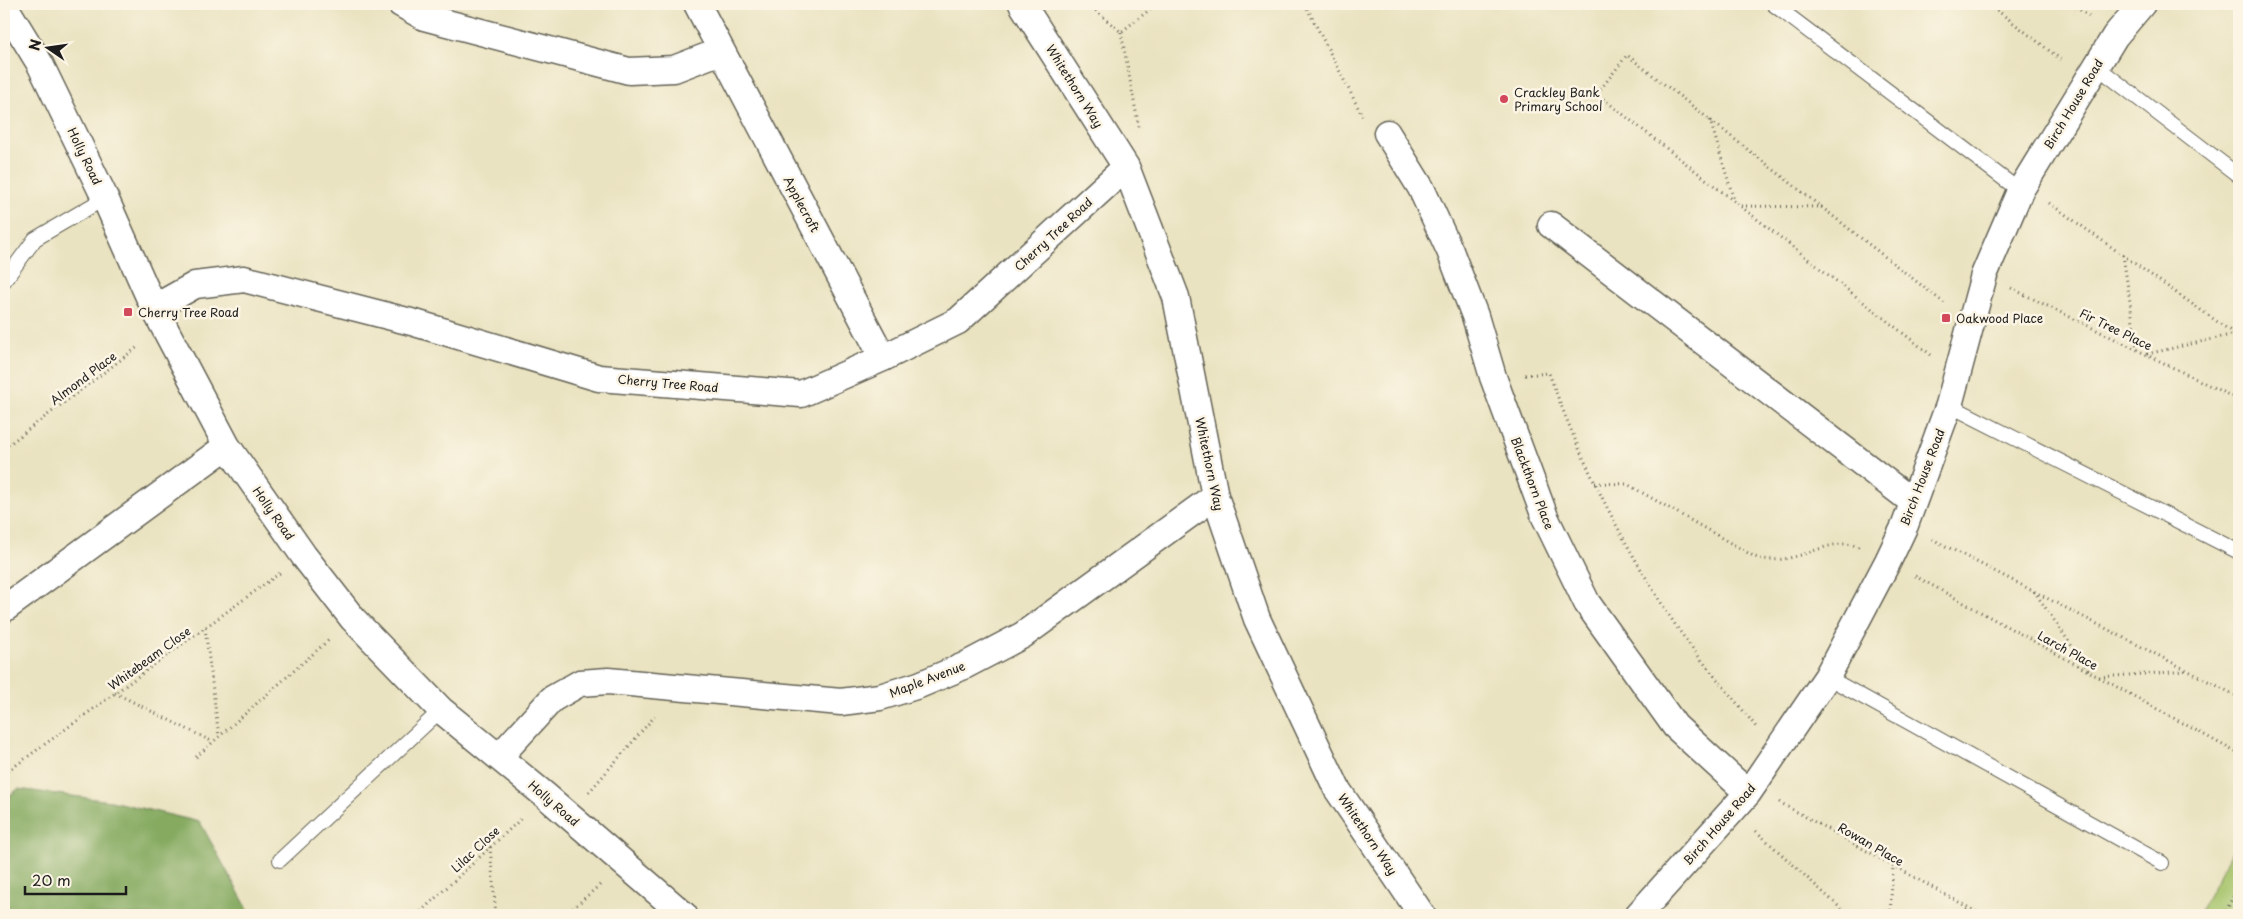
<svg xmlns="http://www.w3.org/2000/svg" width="2243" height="919" font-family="'Playpen Sans',sans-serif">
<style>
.green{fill:#a7c56d;stroke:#627044}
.forest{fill:#85aa60;stroke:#50633e}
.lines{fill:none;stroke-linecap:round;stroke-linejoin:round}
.service-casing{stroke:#646256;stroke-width:16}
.minor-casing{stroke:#646256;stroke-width:29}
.path{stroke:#646256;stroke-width:3;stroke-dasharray:1 4;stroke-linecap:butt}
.service{stroke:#fff;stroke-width:14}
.minor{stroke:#fff;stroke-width:26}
.poi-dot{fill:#d1495b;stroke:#fcf5e5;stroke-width:2}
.labels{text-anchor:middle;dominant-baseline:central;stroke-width:5;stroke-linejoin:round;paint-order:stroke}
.street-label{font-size:12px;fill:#1c1c1c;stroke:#fcf5e5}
.poi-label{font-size:12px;fill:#1c1c1c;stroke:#fcf5e5;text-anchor:start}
</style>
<rect width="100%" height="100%" fill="#fcf5e5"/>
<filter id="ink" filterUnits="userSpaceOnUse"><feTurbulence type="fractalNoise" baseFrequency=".02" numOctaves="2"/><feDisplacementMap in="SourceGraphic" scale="10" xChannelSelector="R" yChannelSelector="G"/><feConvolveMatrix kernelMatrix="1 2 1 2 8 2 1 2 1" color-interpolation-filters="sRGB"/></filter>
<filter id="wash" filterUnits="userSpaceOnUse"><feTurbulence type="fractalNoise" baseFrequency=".0096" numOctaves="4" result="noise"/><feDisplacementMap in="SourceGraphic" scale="20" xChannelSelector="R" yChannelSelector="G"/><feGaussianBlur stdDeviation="1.12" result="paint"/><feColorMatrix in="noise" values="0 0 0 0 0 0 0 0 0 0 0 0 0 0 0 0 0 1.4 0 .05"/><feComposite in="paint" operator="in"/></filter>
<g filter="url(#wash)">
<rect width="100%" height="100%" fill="#eae3c1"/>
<path class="green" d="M2239,836V915H2199Z"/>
<path class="forest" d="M18,789L111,801L200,822L251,915H4V800Z"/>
</g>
<g filter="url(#ink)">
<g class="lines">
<g class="service-casing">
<path id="service" d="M1773,4L2020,191
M2096,66L2239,176
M4,281L35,239L105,198
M1949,405L2239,552
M1827,677L2162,863
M280,860L441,710"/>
</g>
<g class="minor-casing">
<path id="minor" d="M401,4L424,17L629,71L674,69L721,51
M697,4L883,358
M1022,4L1126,167L1176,297L1215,496L1257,619L1337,789L1422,915
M4,5L40,64L105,198L154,308L227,446L304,556L353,619L441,710L546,796L684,915
M1387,133L1421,188L1450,251L1475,316L1493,377L1545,517L1587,603L1675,726L1748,793
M1551,225L1913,502
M154,308L195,285L244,279L415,323L599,378L801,394L883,358L958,321L1126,167
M4,609L227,446
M499,757L552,699L580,683L608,681L841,702L880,697L919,685L964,666L1023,635L1215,496
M1638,915L1748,793L1827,677L1888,561L1905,525L1949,405L1984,275L2020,191L2115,36L2142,4"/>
</g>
<path class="path" d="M1088,4L1121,32L1157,4
M1305,4L1363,117
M1989,4L2064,62
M2072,4L2091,18
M1121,32L1139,128
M1710,120L1734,200
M2049,203L2239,337
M1741,206L1822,207
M2123,255L2137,349
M2011,288L2239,400
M2147,354L2235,334
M1931,355L1597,94L1627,55L1944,303
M1525,375L1549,373C1581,463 1624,546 1676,626C1700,661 1730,693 1756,727
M4,448L139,346
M1595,483L1627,484L1755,557C1797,570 1829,532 1861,548
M1932,539L2239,697
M1915,576L2239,754
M2034,591L2089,671
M205,628L219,737
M2099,677L2188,671
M115,693L213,742
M196,757L331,638
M4,774L280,573
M589,792L655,716
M1779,802L1982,915
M1756,831L1848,915
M490,847L496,915
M417,915L523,817
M565,915L601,884
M1890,915L1893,867
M1958,915L1969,908
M2224,915L2239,885"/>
<use href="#service" class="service"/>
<use href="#minor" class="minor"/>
</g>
</g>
<g class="poi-dot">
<circle cx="1504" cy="99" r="5"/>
<rect x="123" y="307" width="10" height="10" rx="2.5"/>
<rect x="1941" y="313" width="10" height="10" rx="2.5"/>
</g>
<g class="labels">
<g class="street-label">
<text transform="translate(1075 86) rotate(58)">Whitethorn Way</text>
<text transform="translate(2073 104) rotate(-59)">Birch House Road</text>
<text transform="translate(85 156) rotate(64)">Holly Road</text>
<text transform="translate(802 204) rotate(62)">Applecroft</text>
<text transform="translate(1053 234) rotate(-43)">Cherry Tree Road</text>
<text transform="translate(2116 329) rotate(26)">Fir Tree Place</text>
<text transform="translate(83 378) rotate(-37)">Almond Place</text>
<text transform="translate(668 383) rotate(5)">Cherry Tree Road</text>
<text transform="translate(1210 464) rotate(78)">Whitethorn Way</text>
<text transform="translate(1922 477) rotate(-69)">Birch House Road</text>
<text transform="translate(1533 483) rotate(69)">Blackthorn Place</text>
<text transform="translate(274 513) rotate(55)">Holly Road</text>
<text transform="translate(2068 650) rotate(29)">Larch Place</text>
<text transform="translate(149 658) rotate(-36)">Whitebeam Close</text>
<text transform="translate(927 679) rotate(-21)">Maple Avenue</text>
<text transform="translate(554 803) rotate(41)">Holly Road</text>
<text transform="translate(1719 824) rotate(-49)">Birch House Road</text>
<text transform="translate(1368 834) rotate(56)">Whitethorn Way</text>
<text transform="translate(1871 844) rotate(30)">Rowan Place</text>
<text transform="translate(475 849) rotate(-43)">Lilac Close</text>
</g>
<g class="poi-label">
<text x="1514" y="92">Crackley Bank<tspan x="1514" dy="14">Primary School</tspan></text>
<text x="138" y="312">Cherry Tree Road</text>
<text x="1956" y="318">Oakwood Place</text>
</g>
</g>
<rect width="2243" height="919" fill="none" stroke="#fcf5e5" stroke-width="20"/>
<g transform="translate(48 48) rotate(283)" stroke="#fcf5e5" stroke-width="4" paint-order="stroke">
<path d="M0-4L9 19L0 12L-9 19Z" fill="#1c1c1c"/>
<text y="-8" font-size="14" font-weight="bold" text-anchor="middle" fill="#1c1c1c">N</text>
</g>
<path d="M25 886v8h101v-8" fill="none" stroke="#1c1c1c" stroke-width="2.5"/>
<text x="32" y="886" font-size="15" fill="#1c1c1c" stroke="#fcf5e5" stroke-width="4" paint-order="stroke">20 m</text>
</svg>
